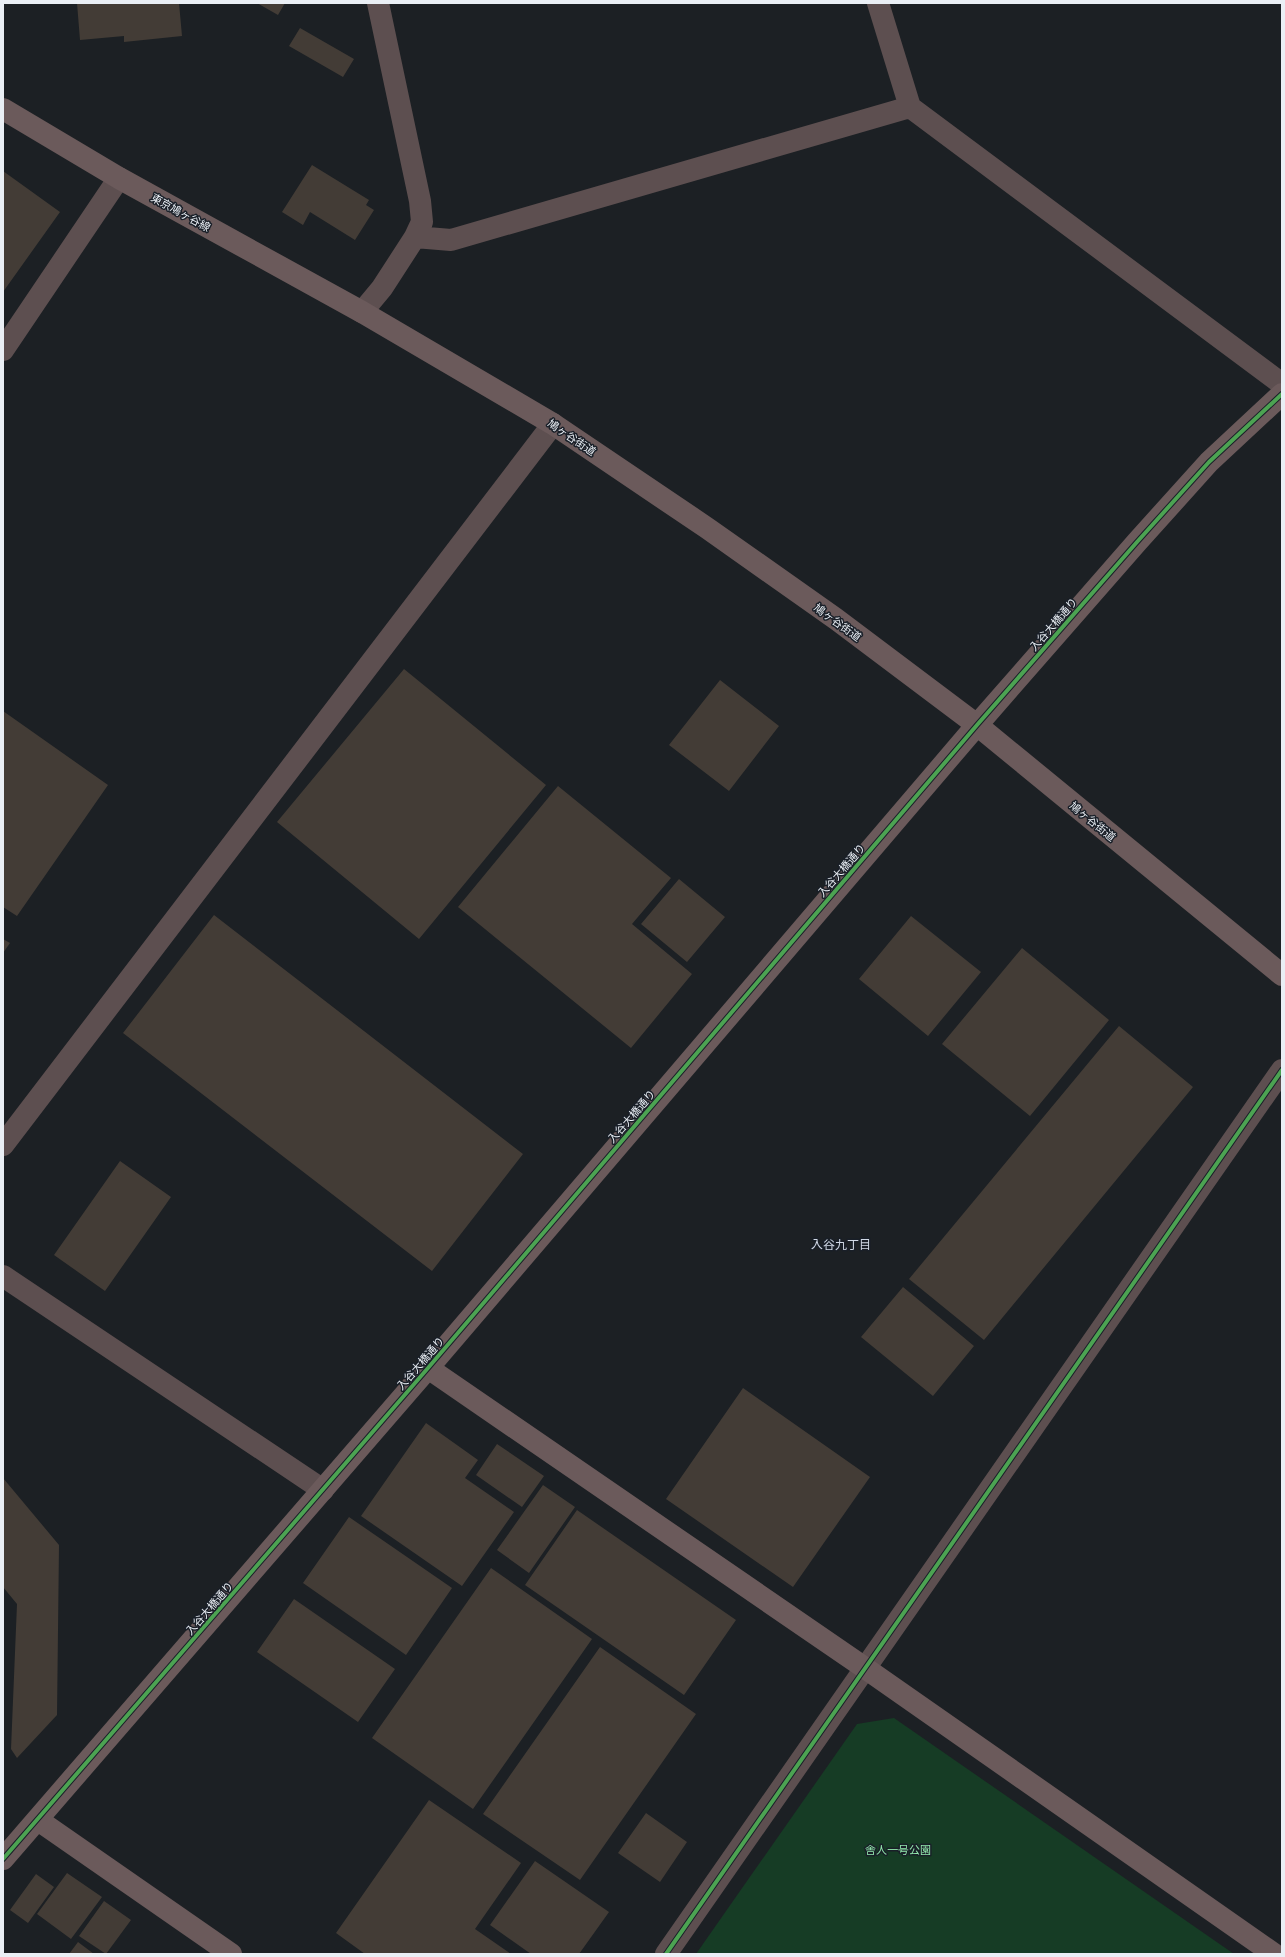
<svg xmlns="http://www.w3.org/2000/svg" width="1285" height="1957" font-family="Manrope,'Noto Sans JP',sans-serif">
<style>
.green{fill:#163c25}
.building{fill:#433c36}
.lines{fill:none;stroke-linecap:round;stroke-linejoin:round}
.street{stroke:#5d4f50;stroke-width:22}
.secondary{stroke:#6b5a5b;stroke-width:22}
.cycleway-casing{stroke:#191f28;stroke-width:6}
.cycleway{stroke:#4ca352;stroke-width:4}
.labels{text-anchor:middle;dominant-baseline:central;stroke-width:3;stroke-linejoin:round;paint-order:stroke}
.street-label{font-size:11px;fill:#eaeff5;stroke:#191f28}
.park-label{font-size:11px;fill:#93e9ae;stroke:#191f28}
.neighbourhood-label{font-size:12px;fill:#d1d9e6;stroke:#191f28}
</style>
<rect width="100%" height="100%" fill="#1c2024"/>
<path class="green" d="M894,1718L1234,1954H696L857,1724Z"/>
<path class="building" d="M77,3H179L182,36L124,42V36L80,40Z
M257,3H285L278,15Z
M300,28L354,59L343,77L289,46Z
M312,165L369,200L366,205L374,210L355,240L310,212L303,225L282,212Z
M3,171L60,212L3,292Z
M404,669L546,785L419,939L277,822Z
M720,680L779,726L729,791L669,745Z
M3,711L108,785L17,916L3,907Z
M558,786L671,878L632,924L692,974L631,1048L458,907Z
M679,879L725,917L687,962L641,924Z
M214,915L523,1154L432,1271L123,1033Z
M911,916L981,972L928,1036L859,979Z
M3,939L10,943L3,953Z
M1022,948L1109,1020L1030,1116L942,1044Z
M1119,1026L1193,1087L984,1340L909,1279Z
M120,1161L171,1197L105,1291L54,1255Z
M903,1287L974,1346L933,1396L861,1337Z
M743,1388L870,1477L793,1587L666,1499Z
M426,1423L478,1460L465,1478L514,1512L462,1586L361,1516Z
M497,1444L544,1476L522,1507L476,1475Z
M3,1478L59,1545L57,1715L17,1758L11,1749L17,1604L3,1587Z
M543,1485L575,1507L529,1573L497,1550Z
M577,1510L736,1620L684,1695L525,1585Z
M349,1517L452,1588L406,1655L303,1583Z
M491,1568L592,1639L473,1809L372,1738Z
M294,1599L395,1669L358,1722L257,1652Z
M600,1647L696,1714L580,1880L483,1814Z
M429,1800L521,1863L475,1929L511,1954H365L336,1933Z
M646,1813L687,1842L660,1882L618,1853Z
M535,1861L609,1912L579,1954H531L490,1925Z
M67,1873L102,1897L71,1939L37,1914Z
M36,1874L54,1887L28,1923L10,1910Z
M104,1901L131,1920L106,1954L79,1936Z
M78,1942L94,1954H69Z"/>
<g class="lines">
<path class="street" d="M878,3L910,107L1282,384
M415,237L451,240L910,107
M362,312L382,288L415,237L422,222L420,201L378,3
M3,350L119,178
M3,1145L553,424
M3,1276L323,1490
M666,1954L1282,1070"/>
<path class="secondary" d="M3,109L119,178L362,312L553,424L707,528L836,619L977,725L1282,975
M428,1368L865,1668L1274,1954
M38,1820L231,1954
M3,1859L428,1368L977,725L1137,542L1209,462L1282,394"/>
<g class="cycleway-casing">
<path id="cycleway" d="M3,1859L428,1368L977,725L1137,542L1209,462L1282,394
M666,1954L1282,1070"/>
</g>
<use href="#cycleway" class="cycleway"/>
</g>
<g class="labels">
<g class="street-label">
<text transform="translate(181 212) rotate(29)">東京鳩ヶ谷線</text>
<text transform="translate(572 437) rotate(34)">鳩ヶ谷街道</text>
<text transform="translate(838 622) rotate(36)">鳩ヶ谷街道</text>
<text transform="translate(1053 624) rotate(-49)">入谷大橋通り</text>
<text transform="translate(1093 821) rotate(39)">鳩ヶ谷街道</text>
<text transform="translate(841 870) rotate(-49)">入谷大橋通り</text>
<text transform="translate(631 1116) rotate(-49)">入谷大橋通り</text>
<text transform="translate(420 1363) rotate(-49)">入谷大橋通り</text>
<text transform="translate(209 1608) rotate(-49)">入谷大橋通り</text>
</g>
<g class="park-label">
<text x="898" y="1849">舎人一号公園</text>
</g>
<g class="neighbourhood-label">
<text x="841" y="1244">入谷九丁目</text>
</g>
</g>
<rect width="1285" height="1957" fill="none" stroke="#eaeff5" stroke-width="8"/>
</svg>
